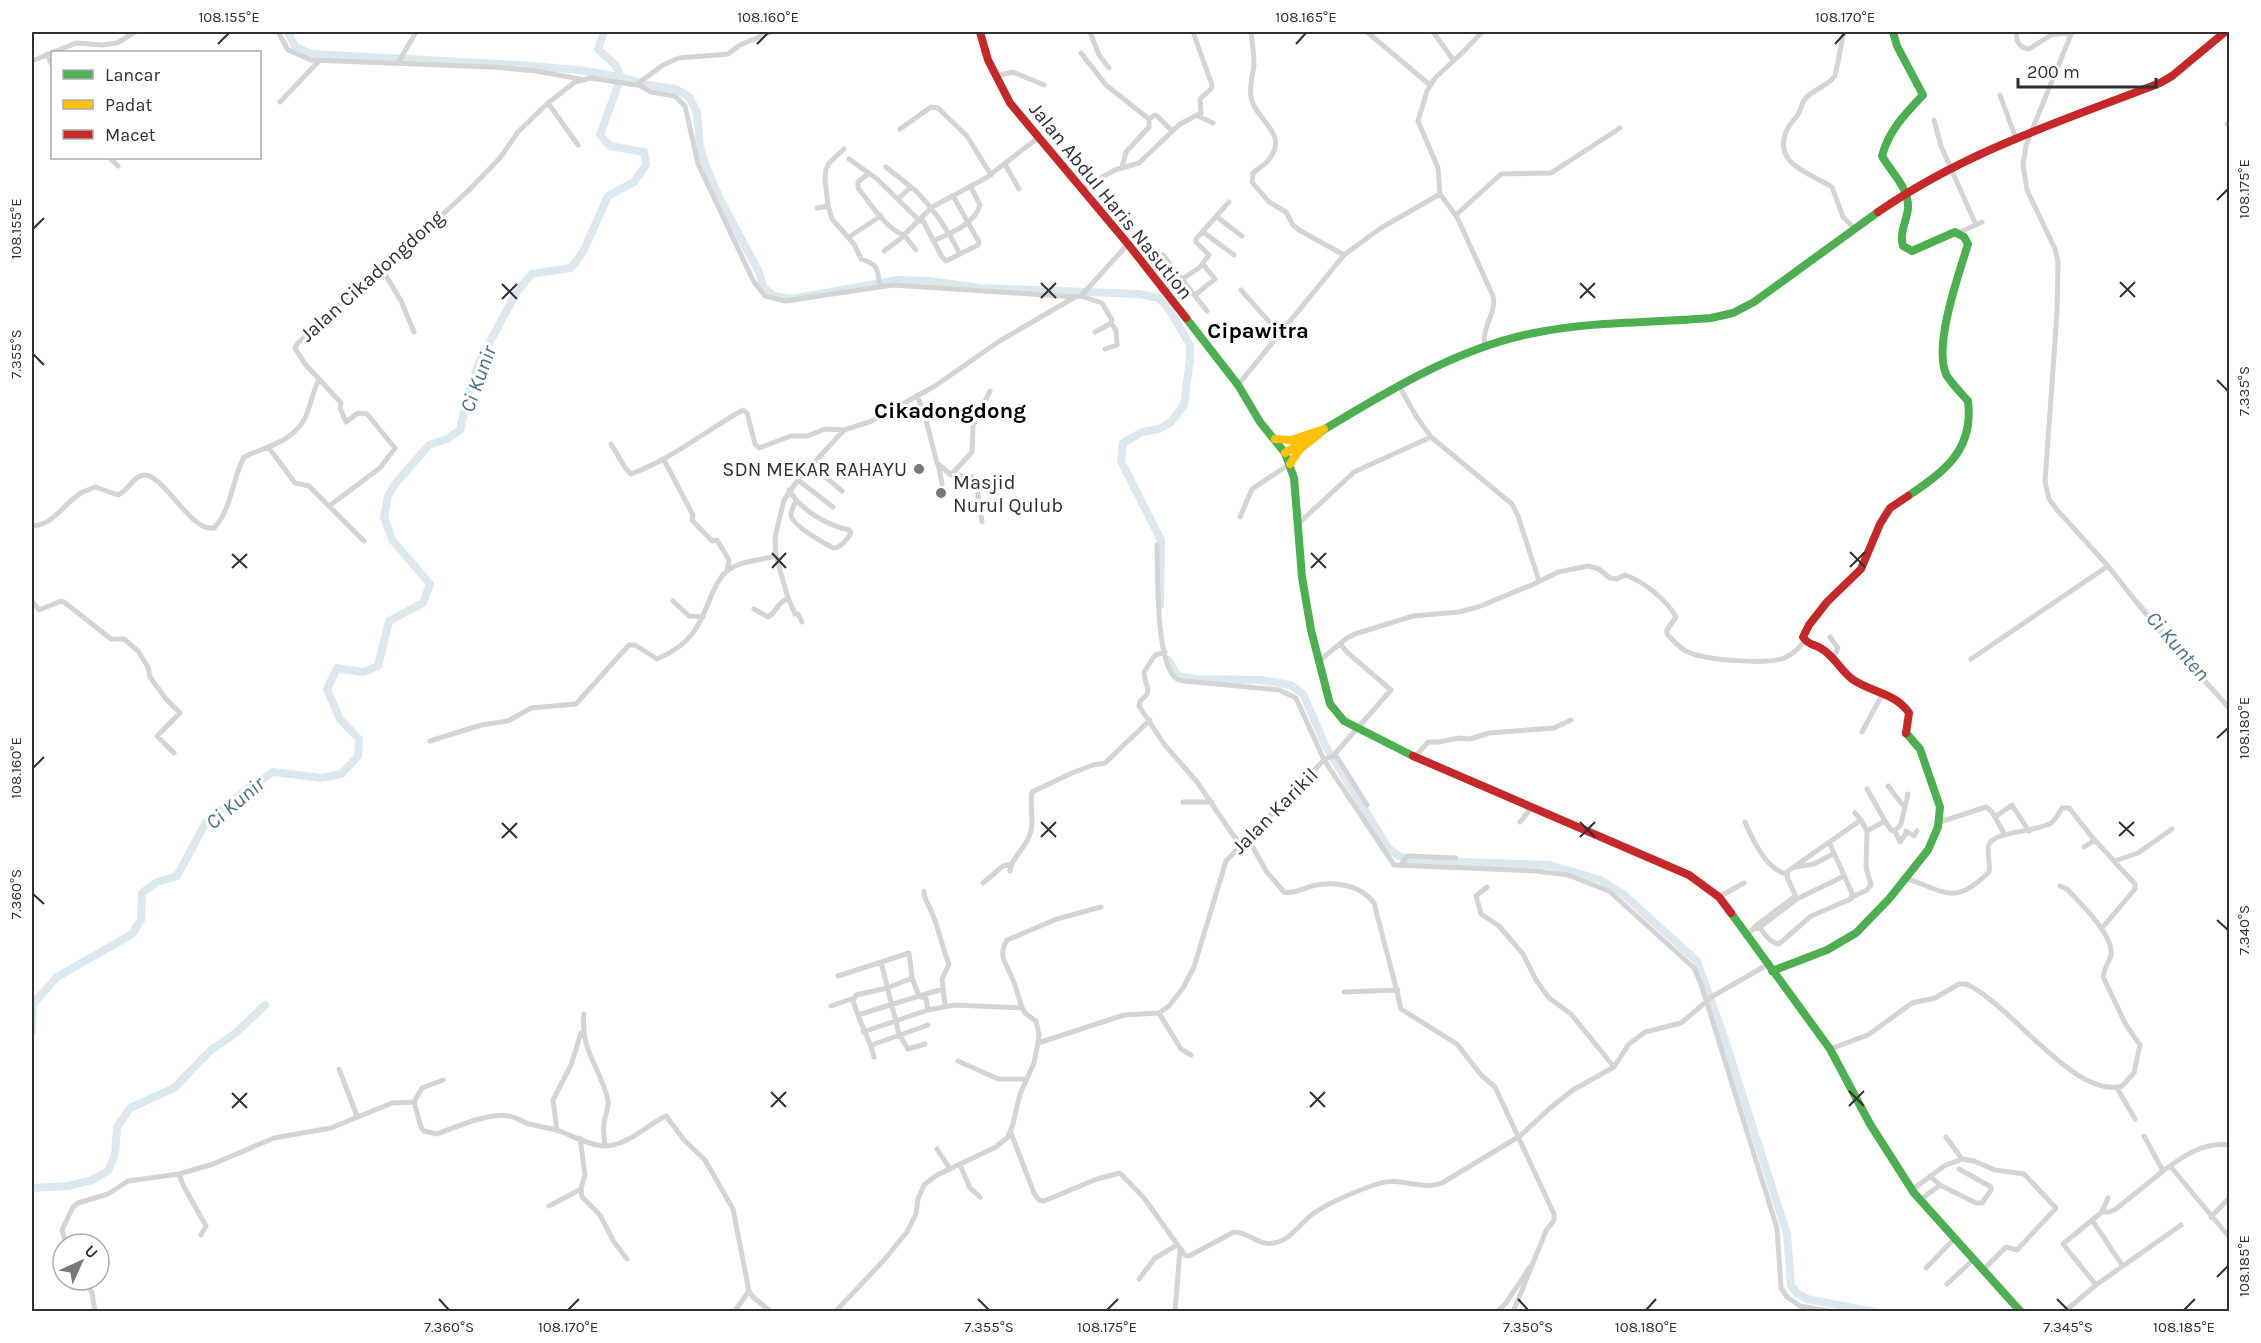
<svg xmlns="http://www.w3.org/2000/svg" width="2261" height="1343" font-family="Karla,sans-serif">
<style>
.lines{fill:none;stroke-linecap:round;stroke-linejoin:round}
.stream{stroke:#dbe9ee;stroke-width:1.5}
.river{stroke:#dbe9ee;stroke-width:8}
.street{stroke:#d4d4d4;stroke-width:5}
.fast{stroke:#4caf50;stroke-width:8}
.slow{stroke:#ffc107;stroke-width:8}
.jam{stroke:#c62828;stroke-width:8}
.ticks{fill:none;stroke:#303030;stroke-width:2}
.poi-dot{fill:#787878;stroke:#fff;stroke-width:2}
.labels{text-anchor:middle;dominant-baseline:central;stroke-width:6;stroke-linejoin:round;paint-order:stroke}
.street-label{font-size:20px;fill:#303030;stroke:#fff}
.poi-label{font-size:20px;fill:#303030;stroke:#fff;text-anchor:end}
.water-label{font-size:21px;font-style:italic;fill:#46758a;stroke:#fff}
.quarter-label{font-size:22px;font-weight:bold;fill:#000;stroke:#fff}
.neatline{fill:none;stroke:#303030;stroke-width:2}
.ticks-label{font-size:15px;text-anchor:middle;fill:#303030}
</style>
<rect width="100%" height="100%" fill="#fff"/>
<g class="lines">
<path class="stream" d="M2138,600L2198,669"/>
<path class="river" d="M288,32L295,47L312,54L519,65L578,70L621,77L648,85L676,89L689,97L697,112L700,147L706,167L721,201L759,272L763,286L773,296L791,299L898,280L929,281L981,288L1139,294L1159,298L1170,311L1190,345V360L1184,405L1171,422L1159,429L1142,432L1123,443L1121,461L1161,540L1160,605
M1168,660L1178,676L1197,679L1260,680L1291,685L1303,694L1326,747L1389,849L1399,856L1410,860L1549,865L1601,880L1623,894L1697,961L1723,1034L1787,1234L1791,1285L1797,1293L1807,1299L1875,1312
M32,1031L33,1004L57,977L132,934L141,920L142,893L157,882L177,876L206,822L248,788L273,772L322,778L341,774L358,756L359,739L340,719L327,689L337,668L363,672L378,666L389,621L423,603L430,584L393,541L384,518L388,496L395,484L429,445L447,439L460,430L469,390L481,358L518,290L532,274L571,268L583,252L608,196L634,182L646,165L644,152L610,146L600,135L621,77L615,65L598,49L604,32
M32,1188L68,1186L92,1180L108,1171L115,1155L117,1127L130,1108L174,1088L211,1050L237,1032L265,1005"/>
<path class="street" d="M278,32L288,50L311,60L493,67L536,71L580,79
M1090,32L1099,55L1109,68
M1251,32C1252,42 1254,54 1254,64C1253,75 1249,86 1251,97C1254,119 1289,133 1270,158C1266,165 1258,168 1253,173L1252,182L1269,202L1286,212L1293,225L1299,230L1344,255
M1367,32L1430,85
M1433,32L1454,61
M1844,32L1835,76C1827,87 1813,89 1805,99C1801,104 1801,111 1797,116C1793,121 1788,126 1786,132C1773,165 1812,174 1832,187L1843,217L1855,229
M2017,32C2015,41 2020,48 2029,49L2051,35L2072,32
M2072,32L2032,130L2026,146L2023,165L2027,190L2055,249L2058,261L2057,313L2045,482L2049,499L2058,511L2108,566L2152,622L2230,709
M1081,53L1106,85L1149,119L1155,115L1157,116L1172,131
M47,54L52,65
M32,61L76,43L102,45L117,43L135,32
M398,63L416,32
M996,76L1013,72L1044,85
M637,84L651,92L675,96L685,106L698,164L754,282L765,296L785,301L893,285L1075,297
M2000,95L2015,136
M280,102L319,61
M548,103L578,145
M1198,116L1213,123
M1934,120L1941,146L1976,225
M2227,124L2230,122
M900,129L931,107L938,108L967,136L991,175
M844,149L829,163L826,169L825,179L828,206L832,219L854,244L861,259C879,265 877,268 880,287
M110,158L118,166
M849,159L877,179L920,221
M1005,164L1019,189
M886,167L911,187
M1122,167L1126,152L1149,127V119
M869,173L858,182V188C870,203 886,229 904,235L932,207L986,178L1039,137
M1083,188L1115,170L1139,163L1180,124L1201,113L1200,99L1211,89L1212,85L1193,32
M1440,194L1457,217L1493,296C1497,314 1481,326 1485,347
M898,199L910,188L914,189C934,209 948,229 960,254
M817,208L828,206
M1456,215L1501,174L1551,173L1620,128
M1217,217L1242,236
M922,219L942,257L946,261L978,245L979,242L953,196
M1203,232L1234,255
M1958,233L1982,222
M852,235L881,216
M904,235L916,250
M933,241C949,234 975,224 980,205L971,187
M884,251L904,236
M1163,255L1207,311
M382,269L401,301L414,332
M1241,290L1280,334
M1165,291L1200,267L1209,255L1196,242V239L1229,202
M1195,295L1215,279L1203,264
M1081,296L1102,303L1112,320L1110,324L1095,332
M1105,349L1117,345L1116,330L1111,323
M319,379L341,403L340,408L346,422L358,413L367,414L395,448L380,468L329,506
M1238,385L1344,255L1381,228L1440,194L1438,168L1418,121L1427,91L1435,78L1462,53L1482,32
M1399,386L1416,416L1431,437L1512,504L1518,516L1539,581
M917,395L926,420L937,463L951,475L972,477L976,481L982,522
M611,444L626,469L631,474C672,459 705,431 743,410L747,413L755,444L759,448L791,436H807L825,429L844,430
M269,448L295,483L309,486L364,541
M664,460L693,515L692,520L712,541L717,540L729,560L727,571
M938,464L942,484
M812,465L842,491
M951,475L972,452L973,426L990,391
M798,480L833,507
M789,490C801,510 826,525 849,530L851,533C847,540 840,548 833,548C824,543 791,525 791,515C791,510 794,505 796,501
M1240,517L1252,489L1290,464
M1297,525L1354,472L1431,437
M32,526C54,525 63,504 81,493C85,491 90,489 95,487L118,495C128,491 133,476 144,475C164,474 191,533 214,528C232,509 232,479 244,457C267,446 294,442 306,416C311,404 313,391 319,379L305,364L295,348L297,344L328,314L376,276L468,191L500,158L518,132L548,103L575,82L591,78L636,85L663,65L679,58L728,54L740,45L771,32
M1157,545C1158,577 1156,649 1172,674C1175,679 1179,680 1184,681L1279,690L1296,698L1324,760L1394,865L1537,871L1568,875L1609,891L1694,968L1701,984L1777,1228L1781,1288L1787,1297L1800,1306L1835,1312
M32,601L39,610L61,601L64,602L111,639H124L138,651L148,667L150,677L166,699L180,713L157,736L174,753
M673,601L689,616L703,617
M754,609L768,617C777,612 776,604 788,598
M802,622L798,614H795L788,598L776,556L775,537L784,500L798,480L844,430L872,421L935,386L998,342L1075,297L1081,296L1128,244
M1830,637L1838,648L1833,659
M1165,652L1155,655L1144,672C1144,686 1155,690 1140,701L1139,706L1164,744L1197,782L1233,835L1239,842H1243
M1971,659L2108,566
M1319,661L1347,638L1355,634L1413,616L1459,612L1478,607L1534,584L1558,572L1588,566L1599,569L1610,578L1617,579L1625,575C1643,581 1667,600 1676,617L1667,630V634C1673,640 1680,649 1688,652C1705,660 1766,665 1784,658C1793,654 1800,649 1804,640
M1862,732L1883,693
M430,741L481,725L508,721L531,708L576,704L629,645H635L657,659C692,644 698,628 712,594C716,586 719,577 727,571C739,561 761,560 776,556
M1335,754L1367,805
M1415,757L1428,742H1439L1459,738L1470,739L1489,733L1554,728L1571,720
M1888,786L1905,808
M1867,789L1885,821
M1183,802H1212
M1855,813L1861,820
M1995,817L2012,805L2029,831
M1520,822L1532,807
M1745,822C1753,840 1766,870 1787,874
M1940,822L1986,807L1992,812L2005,835
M1895,831L1900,842L1907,832
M1906,831L1914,836L1917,831
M1248,838L1266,871L1284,892C1294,894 1302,889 1312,886C1334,881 1360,884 1374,903C1383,939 1393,973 1401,1009L1457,1044L1481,1075L1495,1087L1554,1214V1220L1546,1231L1513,1312
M2084,847L2095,840
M2115,861L2138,853L2172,829
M1401,865L1407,856L1456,858
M1795,867L1814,864L1833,854
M1010,871C1011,859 1023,850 1028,839C1036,824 1029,808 1032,792L1072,773L1093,765L1105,763L1150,720
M1905,878C1945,891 1954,907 1989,872C1991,865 1986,850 1989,844C1996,831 2037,832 2051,823C2055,820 2059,813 2062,808H2069L2092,837L2135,884V889L2102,928
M983,883L1003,866L1011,864
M1487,887L1476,896L1481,914L1499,926L1523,954L1536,980L1549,998L1571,1014L1614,1067
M924,891C924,901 929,904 932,913C939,929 942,948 949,964L942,979L945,1005
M1719,897L1744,883
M1852,897L1867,890L1871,885L1866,867L1867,831
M1797,899L1787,877L1788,871L1861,820L1867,831L1885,821L1891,830L1895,831L1901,824L1908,794
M1758,924C1763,932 1769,943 1779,944L1811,916L1851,899L1852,893L1829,842
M1755,929L1760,927L1797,899L1844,876
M1746,936L1758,924L1794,897
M881,962L899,1034L908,1049L925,1044
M838,976L909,953L912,978L919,996L943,989
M1344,992L1398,990
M831,1006L854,998
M1022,1008C1019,999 1017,989 1013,980C1007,964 997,957 1007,940L1057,919L1101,907
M928,1010L954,1005L1022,1008L1026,1014L1036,1021L1039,1035L1038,1043
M1159,1013L1181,1049L1191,1055
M584,1014C580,1050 600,1067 608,1100C609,1108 605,1115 604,1123C603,1131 604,1138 605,1146
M858,1015L853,1001L856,995L887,988L912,978
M863,1032L928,1010L926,999L919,996L858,1015C863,1030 871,1042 874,1057
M872,1045L928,1025
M1830,1049L1868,1035L1912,1003L1935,998L1959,984H1966C2009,1002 2075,1100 2122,1086L2134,1073L2140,1045L2126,1025L2103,977C2104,969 2109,962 2111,955C2114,935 2080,903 2067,889L2060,886
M958,1061L998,1079H1026
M339,1069L357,1116
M2117,1088L2135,1119
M414,1102L422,1088L443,1080
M557,1131L553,1100L571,1065L581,1033
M1011,1133L1034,1193L1039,1200L1044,1201L1097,1179L1120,1173L1144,1198L1185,1255L1189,1256L1234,1232C1249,1232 1258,1246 1274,1243C1291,1240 1300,1223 1314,1213C1332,1201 1357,1191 1377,1184C1399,1176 1421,1191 1442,1183L1520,1136L1549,1109L1573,1090L1614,1067L1629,1044L1645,1032L1681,1023L1713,996L1767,965
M2144,1136L2163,1171C2184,1156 2202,1142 2230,1145
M1946,1137L1962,1159
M580,1138L585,1175L581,1188L582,1197L600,1215L614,1242L627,1259
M937,1149L950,1169
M960,1165L970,1188L980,1197
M2170,1166L2230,1238
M179,1174L183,1185L206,1226L201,1235
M1930,1176L1940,1185L1976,1203H1982L1991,1190V1187L1959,1169
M1912,1190L1944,1166L1962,1159L1974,1161L1995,1170L2024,1174L2056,1208L2017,1250L2006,1247L1984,1269
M1920,1200L1940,1185
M549,1206L581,1189
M2102,1212H2109L2116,1209L2163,1171
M2211,1217L2230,1197
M2092,1220L2122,1265
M66,1244L62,1230L73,1207L78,1203L108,1194L128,1181L179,1174L213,1164L274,1138L331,1128L392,1103L414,1102L421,1127L424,1131L437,1134C456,1127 487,1113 508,1116C515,1116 522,1122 529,1124C538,1126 548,1128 557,1130C570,1135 591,1146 604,1146C628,1146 645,1126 666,1116L684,1140L705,1160L733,1209L749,1291L753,1297L771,1312
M1926,1268L1955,1238
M1139,1279L1155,1258L1177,1245
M85,1280L92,1293L95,1312
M1947,1284L1974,1259
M2096,1285L2181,1225
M734,1312L749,1291
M835,1312L884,1260L907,1232L916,1214L918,1199L924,1185L937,1175L996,1147L1008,1137L1013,1124L1020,1094L1034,1063L1038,1043L1124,1015L1159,1013L1169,1006L1183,988L1194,967L1226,861L1325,759L1333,756L1391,690L1348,653L1340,644
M1175,1312L1180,1249
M1497,1312L1506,1303L1530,1267
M2064,1312L2096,1285L2063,1244L2102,1212L2108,1198"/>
<path class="fast" d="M1893,32L1897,46L1923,95C1905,114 1889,130 1882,156C1891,172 1909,188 1908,208C1907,221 1899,232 1903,246L1912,251L1955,232L1964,237L1968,244C1959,274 1932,348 1947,376C1953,385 1961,393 1968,401C1974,450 1945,471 1908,496
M1186,318L1238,385L1260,422L1285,453L1294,478L1302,577L1311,630L1330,704L1344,721L1413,756
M1320,432C1386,392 1457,348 1534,333C1592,321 1652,323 1711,318L1733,313L1754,302L1878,212
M1731,913L1830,1049L1870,1124L1914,1193L2021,1312
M1772,971L1827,950L1856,933L1889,899L1928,850L1938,827L1940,807L1920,749L1906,733"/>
<path class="slow" d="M1275,439L1291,440L1324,429
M1285,453L1309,438
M1290,464L1300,449L1319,434"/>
<path class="jam" d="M980,32L988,60L1010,103L1128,244L1186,318
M1878,212C1968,150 2060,122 2160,83L2172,76L2225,32
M1906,733L1909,713C1896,693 1870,692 1852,679C1841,671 1834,656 1822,649C1814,643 1810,647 1803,637L1809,625L1827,602L1861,569L1880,524L1890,508L1908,496
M1413,756L1689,875L1719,897L1731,913"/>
</g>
<path class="ticks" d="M218,44L229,33M757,44L768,33M1296,44L1306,33M1835,44L1845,33M2217,200L2228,189M33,229L44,218M2120,282L2135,297M1041,283L1056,298M1580,283L1595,298M502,284L517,299M2120,297L2135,282M1041,298L1056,283M1580,298L1595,283M502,299L517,284M33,354L44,365M2217,380L2228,391M1850,552L1865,567M772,553L786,568M1311,553L1326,568M232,554L247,568M1850,567L1865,552M232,568L247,554M772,568L786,553M1311,568L1326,553M2217,738L2228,728M33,768L44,757M1041,822L1056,837M1580,822L1595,837M2119,822L2134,836M502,823L517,838M2119,836L2134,822M1041,837L1056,822M1580,837L1595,822M502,838L517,823M33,894L44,904M2217,920L2228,930M1849,1091L1864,1106M771,1092L786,1107M1310,1092L1325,1107M232,1093L247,1108M1849,1106L1864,1091M771,1107L786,1092M1310,1107L1325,1092M232,1108L247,1093M2217,1277L2228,1266M439,1299L449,1310M978,1299L989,1310M1518,1299L1528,1310M2057,1299L2068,1310M568,1310L579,1299M1107,1310L1118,1299M1646,1310L1656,1299M2184,1310L2195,1299"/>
<g class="poi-dot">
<circle cx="919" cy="469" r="6"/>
<circle cx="941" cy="493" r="6"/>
</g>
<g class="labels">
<g class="street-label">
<text transform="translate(1111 201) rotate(51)">Jalan Abdul Haris Nasution</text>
<text transform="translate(372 276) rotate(-42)">Jalan Cikadongdong</text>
<text transform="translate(1275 811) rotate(-45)">Jalan Karikil</text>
</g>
<g class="poi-label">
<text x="907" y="469">SDN MEKAR RAHAYU</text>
<text x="953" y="482" text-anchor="start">Masjid<tspan x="953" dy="23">Nurul Qulub</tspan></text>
</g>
<g class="water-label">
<text transform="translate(478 379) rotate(-70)">Ci Kunir</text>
<text transform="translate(2178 646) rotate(49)">Ci Kunten</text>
<text transform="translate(235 803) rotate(-40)">Ci Kunir</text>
</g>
<g class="quarter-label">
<text x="1258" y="331">Cipawitra</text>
<text x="950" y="411">Cikadongdong</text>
</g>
</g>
<rect width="2261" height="1343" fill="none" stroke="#ffffff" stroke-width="66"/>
<rect x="51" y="51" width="210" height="108" fill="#ffffff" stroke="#acacac" stroke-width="1.5"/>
<rect x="63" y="70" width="30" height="9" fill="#4caf50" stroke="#acacac" stroke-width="1.5"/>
<text x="105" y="81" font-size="18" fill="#303030">Lancar</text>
<rect x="63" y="100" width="30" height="9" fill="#ffc107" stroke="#acacac" stroke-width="1.5"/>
<text x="105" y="111" font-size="18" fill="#303030">Padat</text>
<rect x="63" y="130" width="30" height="9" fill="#c62828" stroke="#acacac" stroke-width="1.5"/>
<text x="105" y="141" font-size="18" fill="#303030">Macet</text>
<g transform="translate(81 1262) rotate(45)"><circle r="28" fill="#ffffff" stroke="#acacac" stroke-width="1.5"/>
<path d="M0-4.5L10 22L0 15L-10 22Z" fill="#787878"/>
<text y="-9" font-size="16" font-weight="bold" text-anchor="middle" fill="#303030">U</text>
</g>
<path d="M2018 78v9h138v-9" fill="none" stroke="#303030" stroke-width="3"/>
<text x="2027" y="78" font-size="18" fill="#303030" stroke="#ffffff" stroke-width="4.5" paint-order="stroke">200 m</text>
<rect x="33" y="33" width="2195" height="1277" class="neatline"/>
<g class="ticks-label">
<text x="229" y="22">108.155°E</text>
<text x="768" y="22">108.160°E</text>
<text x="1306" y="22">108.165°E</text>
<text x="1845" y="22">108.170°E</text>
<text transform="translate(2244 189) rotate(-90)" y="5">108.175°E</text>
<text transform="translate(16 229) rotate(-90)" y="5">108.155°E</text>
<text transform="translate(16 354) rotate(-90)" y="5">7.355°S</text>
<text transform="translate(2244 391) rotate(-90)" y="5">7.335°S</text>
<text transform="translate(2244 728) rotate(-90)" y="5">108.180°E</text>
<text transform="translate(16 768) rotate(-90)" y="5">108.160°E</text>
<text transform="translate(16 894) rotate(-90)" y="5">7.360°S</text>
<text transform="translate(2244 930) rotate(-90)" y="5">7.340°S</text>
<text transform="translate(2244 1266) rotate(-90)" y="5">108.185°E</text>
<text x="449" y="1332">7.360°S</text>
<text x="568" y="1332">108.170°E</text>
<text x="989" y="1332">7.355°S</text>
<text x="1107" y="1332">108.175°E</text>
<text x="1528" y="1332">7.350°S</text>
<text x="1646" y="1332">108.180°E</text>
<text x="2068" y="1332">7.345°S</text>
<text x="2184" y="1332">108.185°E</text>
</g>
</svg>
